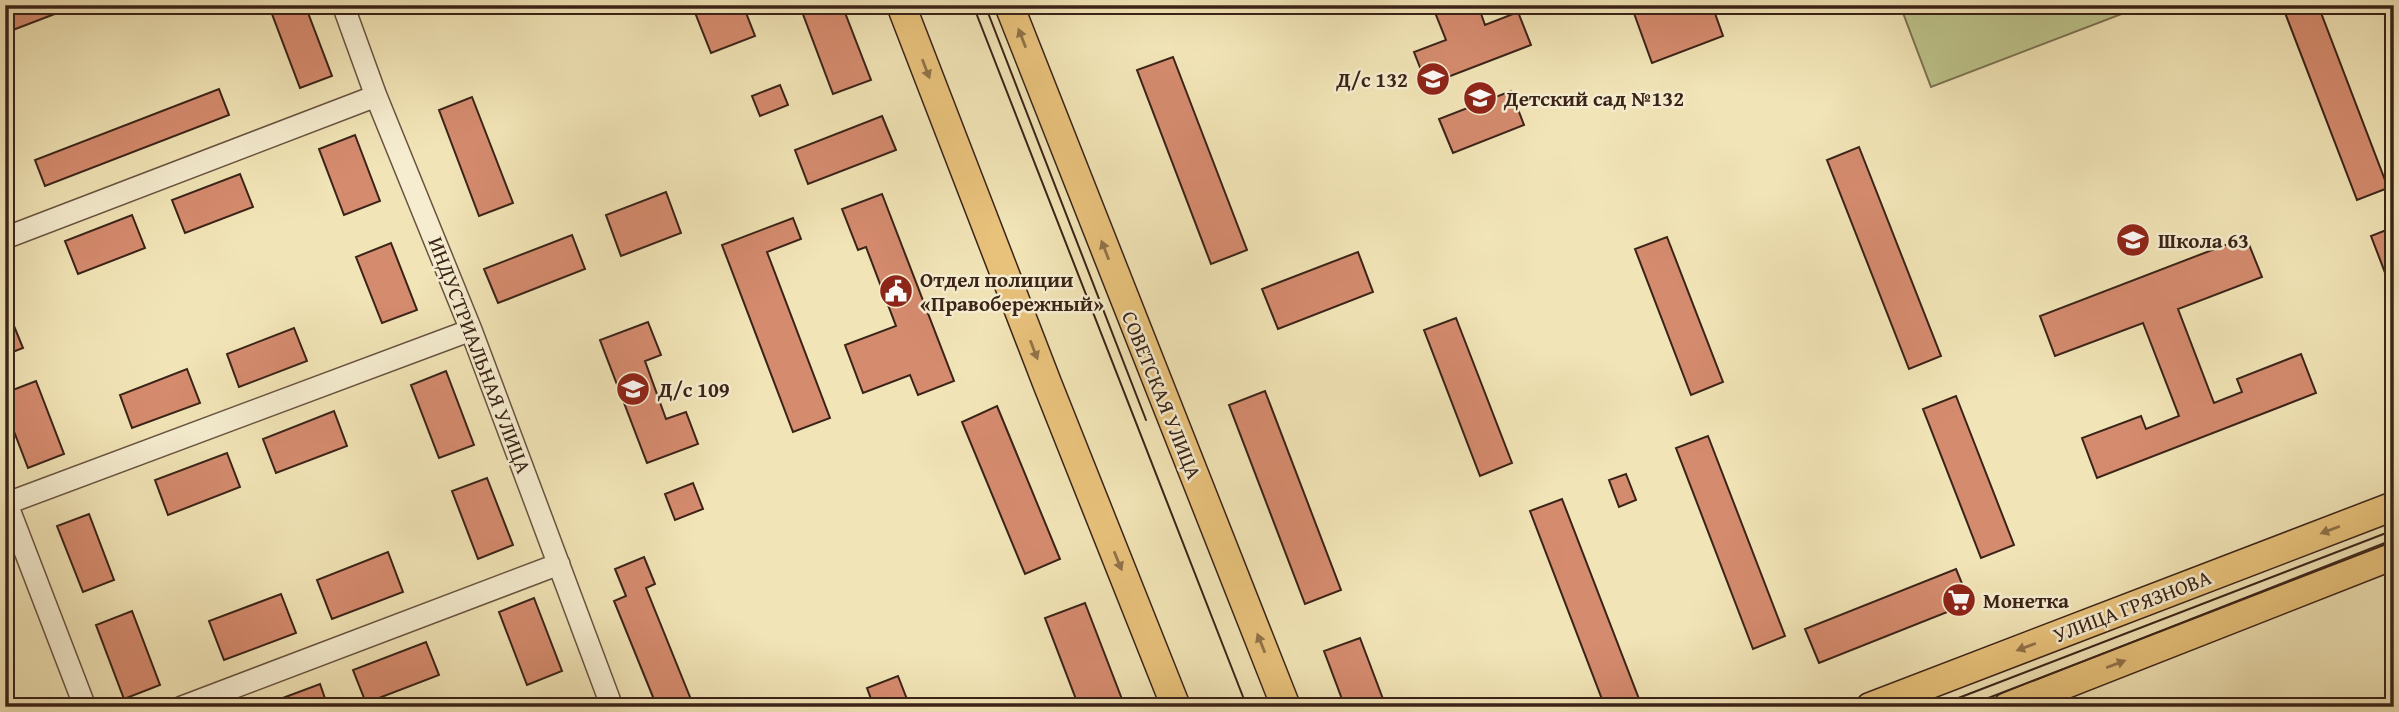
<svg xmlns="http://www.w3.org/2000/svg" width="2399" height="712" font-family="'Gentium Book Plus',serif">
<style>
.green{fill:#bdc38b;stroke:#7c7352;stroke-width:2}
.building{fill:#d58b6e;stroke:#3a2318;stroke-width:2}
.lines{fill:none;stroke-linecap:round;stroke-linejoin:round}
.minor-casing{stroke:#685340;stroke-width:24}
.major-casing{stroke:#3a2318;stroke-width:31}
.minor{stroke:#f6edd0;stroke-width:21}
.major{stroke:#e8c27b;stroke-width:28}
.tram{stroke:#3a2318;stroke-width:2}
.oneway{fill:#91724a}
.labels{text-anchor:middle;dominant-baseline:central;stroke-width:5;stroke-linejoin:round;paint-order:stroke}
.poi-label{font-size:21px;font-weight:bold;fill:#3a2318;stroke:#f6edd0;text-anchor:start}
.street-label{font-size:21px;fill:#3a2318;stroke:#f6edd0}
</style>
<rect width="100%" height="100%" fill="#f1e4b6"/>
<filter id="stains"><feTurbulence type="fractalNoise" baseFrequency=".00286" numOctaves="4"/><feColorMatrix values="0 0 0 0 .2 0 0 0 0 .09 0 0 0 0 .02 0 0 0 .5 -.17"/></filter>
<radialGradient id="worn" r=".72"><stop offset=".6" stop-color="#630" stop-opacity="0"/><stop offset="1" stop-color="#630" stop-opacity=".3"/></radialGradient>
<path class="green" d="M1900,5H2145L1931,87Z"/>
<path class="building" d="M5,5H73V7L5,33Z
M295,5H305L332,76L300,88L272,14Z
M692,5H743L755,36L711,53Z
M811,5H842L871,80L833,94L801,9Z
M1432,5H1478L1485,25L1518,12L1531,45L1427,85L1414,52L1446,40Z
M1631,5H1712L1723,36L1652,63Z
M2282,5H2318L2388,188L2357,200Z
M1173,57L1247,250L1211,264L1137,70Z
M780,85L788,105L760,116L752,96Z
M219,89L229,115L45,186L35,160Z
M1511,91L1524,125L1453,153L1439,119Z
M472,97L513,203L479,216L439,110Z
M882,116L896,150L808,184L795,150Z
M355,135L380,201L344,215L319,149Z
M1859,147L1941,356L1909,369L1827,160Z
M240,174L253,207L185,233L172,200Z
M666,192L681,233L621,256L606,215Z
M882,194L954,381L918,395L910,375L863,393L845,345L896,326L866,247L858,250L842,209Z
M132,215L145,248L78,274L65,241Z
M793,218L801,239L767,252L830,418L793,432L722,245Z
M2394,227V291H2392L2371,236Z
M572,235L585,269L498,303L484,269Z
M1667,237L1723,382L1691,395L1635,249Z
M2246,237L2262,277L2178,309L2214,403L2242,392L2237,379L2301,354L2316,393L2097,478L2082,438L2141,416L2146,429L2179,416L2143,323L2055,356L2040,316Z
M391,243L417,310L382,323L356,257Z
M1358,252L1373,292L1278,329L1262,289Z
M5,304L23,348L5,355Z
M1456,318L1512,463L1480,476L1424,330Z
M648,322L661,355L645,361L666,419L686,412L698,444L647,463L600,340Z
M294,328L307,361L239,387L227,354Z
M187,369L200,403L132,428L120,395Z
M446,371L474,445L439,458L411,385Z
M36,381L64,454L28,468L5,408V393Z
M1265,391L1341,590L1305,604L1229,405Z
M1956,396L2014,545L1981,558L1923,409Z
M997,406L1060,559L1025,574L962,422Z
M334,411L347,446L276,473L263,439Z
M1708,436L1785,636L1753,649L1676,448Z
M227,453L240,487L168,515L155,480Z
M1626,474L1636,500L1619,507L1609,480Z
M487,478L513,545L478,559L452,491Z
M693,483L703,509L675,520L665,494Z
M1562,499L1639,699L1618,707H1605L1530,511Z
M89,514L114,580L83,592L57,526Z
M388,552L403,592L332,619L317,580Z
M644,557L655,584L646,588L694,707H657L614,601L626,596L615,569Z
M1956,569L1970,603L1819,663L1805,629Z
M281,594L296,633L224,660L209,621Z
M534,598L562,671L527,685L499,612Z
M1085,603L1125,707H1079L1045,618Z
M132,611L160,685L124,699L96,625Z
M1360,638L1386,707H1345L1324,651Z
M426,642L439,675L366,703L353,670Z
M898,676L910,707H874L867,688Z
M320,684L328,707H264V705Z"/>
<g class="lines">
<g class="minor-casing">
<path id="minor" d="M343,5L376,96L471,330L612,707
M5,238L376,96
M5,499L85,707
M5,504L471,330
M182,707L559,564"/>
</g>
<g class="major-casing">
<path id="major" d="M901,5L1047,383L1176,707
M1009,5L1286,707
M1870,707L2394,506
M2007,707L2394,555"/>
</g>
<use href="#minor" class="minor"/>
<use href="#major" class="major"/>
<path class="tram" d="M973,5L1247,707
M985,5L1146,420
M1935,707L2394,530
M1965,707L2394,541"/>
</g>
<defs><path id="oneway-solid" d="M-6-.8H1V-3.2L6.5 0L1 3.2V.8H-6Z" transform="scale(1.75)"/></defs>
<g class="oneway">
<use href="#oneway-solid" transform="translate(1022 38) rotate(-111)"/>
<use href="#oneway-solid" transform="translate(926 69) rotate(69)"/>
<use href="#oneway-solid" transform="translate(1105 250) rotate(-111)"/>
<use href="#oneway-solid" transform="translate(1034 350) rotate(69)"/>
<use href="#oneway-solid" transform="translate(2330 530) rotate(159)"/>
<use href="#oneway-solid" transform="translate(1118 561) rotate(68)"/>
<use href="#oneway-solid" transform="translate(1261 643) rotate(-112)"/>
<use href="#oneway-solid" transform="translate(2026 647) rotate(159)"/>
<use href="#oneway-solid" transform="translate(2116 664) rotate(-21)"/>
</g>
<defs>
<g id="school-disc" transform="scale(1.75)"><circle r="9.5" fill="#8f2418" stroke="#f6edd0"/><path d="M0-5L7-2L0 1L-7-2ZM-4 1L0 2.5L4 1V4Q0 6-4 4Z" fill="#fff"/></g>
<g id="civic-disc" transform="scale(1.75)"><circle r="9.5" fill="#8f2418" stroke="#f6edd0"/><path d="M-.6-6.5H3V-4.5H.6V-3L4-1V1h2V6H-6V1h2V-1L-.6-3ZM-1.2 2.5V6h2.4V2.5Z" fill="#fff"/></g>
<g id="supermarket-disc" transform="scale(1.75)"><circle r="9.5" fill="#8f2418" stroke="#f6edd0"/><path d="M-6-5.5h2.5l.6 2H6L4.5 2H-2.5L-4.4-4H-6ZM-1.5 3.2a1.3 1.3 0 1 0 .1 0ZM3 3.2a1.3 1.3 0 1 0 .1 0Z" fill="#fff"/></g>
</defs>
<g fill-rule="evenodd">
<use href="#school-disc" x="1433" y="79"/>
<use href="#school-disc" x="1480" y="98"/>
<use href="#school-disc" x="2133" y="240"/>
<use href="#civic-disc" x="896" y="291"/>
<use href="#school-disc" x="633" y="389"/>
<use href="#supermarket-disc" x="1959" y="600"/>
</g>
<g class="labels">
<g class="poi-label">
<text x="1408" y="79" text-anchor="end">Д/с 132</text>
<text x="1504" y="98">Детский сад №132</text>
<text x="2158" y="240">Школа 63</text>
<text x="920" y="279">Отдел полиции<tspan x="920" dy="24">«Правобережный»</tspan></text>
<text x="658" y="389">Д/с 109</text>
<text x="1983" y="600">Монетка</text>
</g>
<g class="street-label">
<text transform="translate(480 355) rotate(69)">ИНДУСТРИАЛЬНАЯ УЛИЦА</text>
<text transform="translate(1162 395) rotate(68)">СОВЕТСКАЯ УЛИЦА</text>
<text transform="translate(2132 606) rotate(-21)">УЛИЦА ГРЯЗНОВА</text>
</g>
</g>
<rect width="2399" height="712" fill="none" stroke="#f1e4b6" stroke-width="28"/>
<rect x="7" y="7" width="2385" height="698" fill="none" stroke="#3a2318" stroke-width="3.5"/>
<rect x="14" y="14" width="2371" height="684" fill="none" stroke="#3a2318" stroke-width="2"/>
<rect width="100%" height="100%" filter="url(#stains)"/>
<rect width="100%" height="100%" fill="url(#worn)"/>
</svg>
